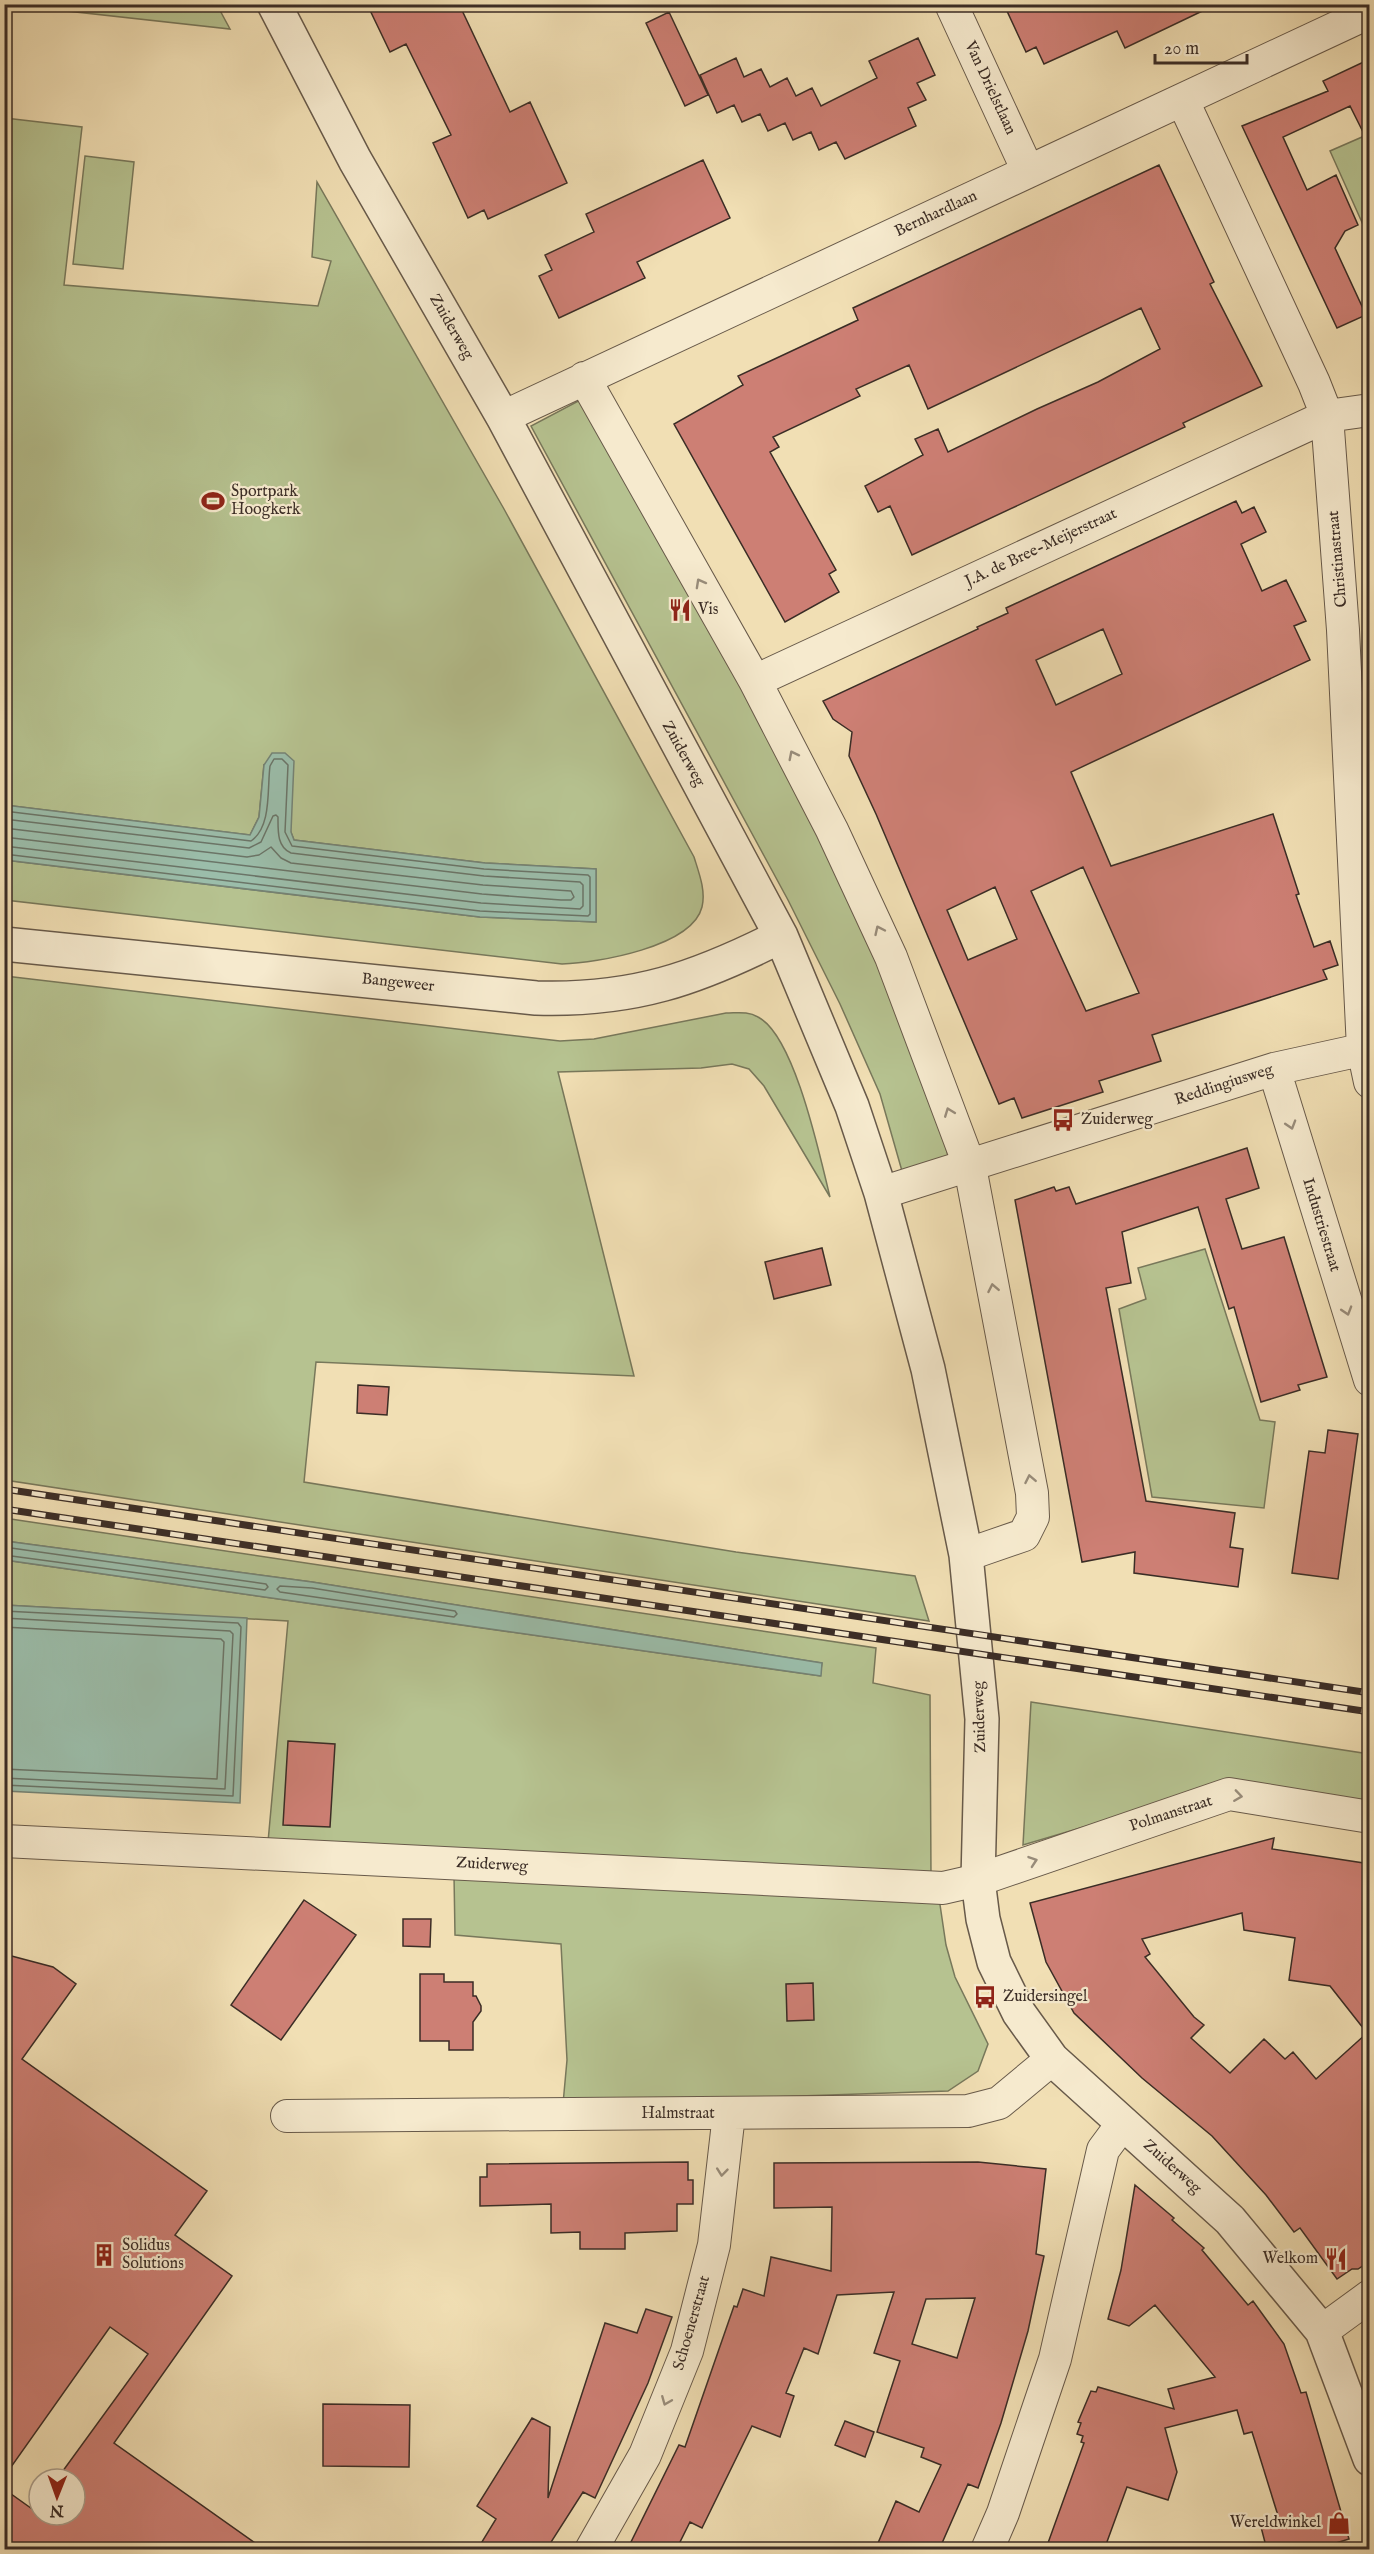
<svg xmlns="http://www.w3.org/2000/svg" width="1374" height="2554" font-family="'IM FELL English',serif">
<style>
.green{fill:#b6c290;stroke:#78785b;stroke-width:1.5}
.water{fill:#9bbdaa;stroke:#758375;stroke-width:1.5}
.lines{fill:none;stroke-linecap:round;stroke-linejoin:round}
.shore{stroke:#6b7568;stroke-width:1.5}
.building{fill:#cd7f74;stroke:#3b2d26;stroke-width:1.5;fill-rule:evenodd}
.minor-casing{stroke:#685a4a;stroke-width:34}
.tertiary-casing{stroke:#685a4a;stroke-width:36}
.minor{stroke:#f6eace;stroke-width:32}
.tertiary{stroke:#f6eace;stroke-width:33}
.rail-casing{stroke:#3b2d26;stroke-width:7}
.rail{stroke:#f6eace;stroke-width:4.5;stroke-dasharray:14;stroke-linecap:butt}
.oneway{stroke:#988c7a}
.labels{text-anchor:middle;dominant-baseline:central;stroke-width:4.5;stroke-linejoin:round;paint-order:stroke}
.street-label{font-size:16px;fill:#3b2d26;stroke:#f6eace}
.poi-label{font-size:16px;fill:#3b2d26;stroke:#f6eace;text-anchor:start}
</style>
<rect width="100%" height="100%" fill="#f1dfb4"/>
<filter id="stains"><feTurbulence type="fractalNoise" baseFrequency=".00333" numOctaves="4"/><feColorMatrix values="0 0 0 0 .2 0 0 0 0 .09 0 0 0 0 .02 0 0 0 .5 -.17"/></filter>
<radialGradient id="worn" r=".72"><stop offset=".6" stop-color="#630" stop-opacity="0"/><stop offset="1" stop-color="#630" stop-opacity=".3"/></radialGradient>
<path class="green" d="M68,4L217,5L230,29L67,11Z
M689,4H773L774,8L688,6Z
M5,118L82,127L64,285L318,306L331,261L312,257L317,182L504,509L694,857C699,873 706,891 702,907C692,947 597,963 562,964L5,900V860L480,917L596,922V869L485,863L294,840L264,764L259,817L250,835L5,805Z
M1369,134V238L1330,151Z
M85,156L134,162L123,269L73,264Z
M584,398L775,741L882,973L940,1125L948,1156L902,1171L880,1094L840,1004L788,900L531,426Z
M5,976L560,1041L594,1039L726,1013C738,1013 748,1011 758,1017C795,1036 820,1157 830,1197L764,1086L749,1069L732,1064L701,1068L558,1072L634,1376L316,1362L304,1482L736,1552L915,1576L929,1621L5,1480Z
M1205,1249L1260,1420L1275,1422L1264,1508L1152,1497L1119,1309L1146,1299L1138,1268Z
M4,1518L876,1648L873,1683L930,1695L931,1878L268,1842L288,1621L5,1605V1560L820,1676L822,1663L312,1582L5,1541Z
M1031,1702L1369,1754V1801L1310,1792L1151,1807L1023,1845Z
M454,1875L939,1898L946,1945L955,1977L988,2044L978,2071L948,2091L563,2104L567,2060L561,1944L455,1935Z"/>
<path class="water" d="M272,753H285L294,761L291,832L294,840L485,863L596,869V922L480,917L5,860V805L250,835L259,817L264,765Z
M5,1541L312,1582L822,1663L821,1676L5,1560Z
M4,1605L247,1618L240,1803L5,1791Z"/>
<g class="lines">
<path class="shore" d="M4,811L251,841C272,827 267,788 270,766L274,759H282L288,765L285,832L292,846L484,869L588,875L590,877V914L588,916L480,911L4,854
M4,819L249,848L261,842L273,816L276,815L278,817C278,831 277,847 291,853L484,876L580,882L583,885V906L580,909L481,903L4,846
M4,828L247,857L259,855L271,847L281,858L291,863L483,885L571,891L574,897L571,900H561L482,894L4,837
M4,1547L266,1584L268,1587L265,1590L4,1555
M280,1586L312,1588L455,1611L457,1614L454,1617L280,1592L277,1589Z
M4,1611L238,1623L241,1627L233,1796L4,1785
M4,1618L230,1631L233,1634L225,1789L4,1778
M4,1627L221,1639L224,1642L217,1779L4,1769"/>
</g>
<path class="building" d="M367,4H459L510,112L530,102L567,183L488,219L484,210L468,218L433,143L451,135L406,44L390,52Z
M1022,4H1217L1125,48L1117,31L1044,64L1036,47L1026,52L1007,11Z
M669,12L708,95L685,106L646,23Z
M918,38L935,75L917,83L926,100L908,108L916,126L845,159L836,142L819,150L811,132L793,140L785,123L768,131L760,114L742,122L734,105L717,113L700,75L736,58L744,77L761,69L770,87L787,78L796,96L812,88L821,106L877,78L869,61Z
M1370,59V146L1350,106L1283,137L1307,190L1336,175L1358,225L1345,231L1335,248L1366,315L1337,328L1242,126L1328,91L1323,81Z
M703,160L730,218L637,262L645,278L559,318L539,276L552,270L545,255L594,232L586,214Z
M1159,165L1214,282L1210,284L1262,386L1183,423L1185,427L912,555L890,506L878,512L865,486L923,455L915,439L938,429L948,452L1037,409L1098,382L1160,349L1141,308L928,409L909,365L856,389L860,396L773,437L779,447L770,452L836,570L829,574L839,592L785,622L674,424L743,385L738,376L858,320L853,308Z
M1236,501L1242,513L1254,507L1266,532L1241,544L1262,591L1286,580L1306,621L1294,626L1310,660L1071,772L1111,866L1273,814L1299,894L1296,895L1314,947L1330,941L1338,965L1323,970L1327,979L1152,1035L1161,1061L1099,1081L1103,1092L1022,1118L1014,1098L999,1104L876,814L849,756L852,732L833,719L823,701L978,629L977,627L1008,613L1006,608ZM1103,629L1122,674L1056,705L1036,660ZM1083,867L1139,993L1086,1011L1031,891ZM995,887L1017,939L968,960L947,910Z
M1247,1148L1259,1188L1226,1199L1242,1249L1284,1237L1327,1377L1298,1385L1300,1390L1261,1402L1234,1307L1229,1309L1198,1207L1122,1232L1131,1283L1106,1288L1146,1501L1235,1513L1230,1547L1243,1549L1238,1587L1134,1573L1135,1552L1082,1562L1015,1200L1054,1187L1056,1191L1069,1187L1076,1204Z
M822,1248L831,1285L774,1299L765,1262Z
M358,1385L389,1387L387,1415L357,1413Z
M1328,1430L1358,1434L1338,1579L1292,1573L1309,1451L1325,1453Z
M288,1741L335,1744L330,1827L283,1825Z
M1274,1838L1272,1849L1370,1864V2261L1358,2269H1352L1337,2279L1300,2228L1294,2232L1266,2195L1212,2136L1142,2078L1074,2013L1046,1962L1030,1903ZM1242,1913L1244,1930L1295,1938L1289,1980L1330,1986L1367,2033L1316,2079L1293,2052L1285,2059L1264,2039L1230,2073L1191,2038L1204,2025L1194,2017L1145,1957L1150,1954L1142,1939Z
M304,1900L356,1935L281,2040L231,2005Z
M403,1919H431L430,1947L403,1946Z
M4,1954L53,1967L76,1984L22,2059L207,2191L175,2235L232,2276L114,2443L265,2550H4V2489L35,2511L39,2505V2515H75V2479H57L148,2354L110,2327L4,2477Z
M420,1974H444V1982H473V1996H476L481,2006V2011L473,2022V2050H449V2041H420Z
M813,1983L814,2020L787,2021L786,1984Z
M688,2162V2180H693V2204H677V2231L625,2233V2249H580V2232L551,2233V2204L480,2206V2177H487V2164Z
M978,2162L1046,2169L1036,2254L1044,2256L1028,2331L1001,2423L978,2488L968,2484L939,2550H875L896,2501L919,2512L941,2465L921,2457L924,2448L877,2432L900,2361L874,2353L894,2292L837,2295L818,2354L804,2348L786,2393L794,2396L780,2437L752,2426L702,2528L690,2522L676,2550H627L679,2445L685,2447L734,2306L737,2307L743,2289L764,2296L771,2257L831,2271L832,2207L774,2208V2163ZM975,2298L957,2358L912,2344L926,2299Z
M1135,2185L1174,2218L1172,2220L1204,2248L1202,2250L1248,2305L1253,2301L1284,2344L1301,2393L1306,2392L1349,2539L1313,2550H1267L1261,2527L1280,2522L1252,2432L1244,2434L1237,2410L1165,2428L1177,2472L1168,2500L1127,2487L1104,2550H1060L1048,2543L1084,2443L1081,2442L1083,2436L1077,2434L1081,2423L1078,2422L1091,2391L1096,2392L1098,2387L1174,2409L1168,2389L1215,2377L1155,2305L1129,2326L1108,2319L1121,2270Z
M646,2309L672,2317L648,2383L595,2498L583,2492L546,2550H477L496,2519L477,2506L532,2418L550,2427L548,2498L605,2323L637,2333Z
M323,2404L410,2405L409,2467L323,2466Z
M845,2421L874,2432L865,2457L835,2445Z"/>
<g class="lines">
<g class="minor-casing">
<path id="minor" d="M951,4L1028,171
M1183,101L1314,383L1327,416L1343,630L1363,1049L1370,1082
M584,378L755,681L832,830L891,957L970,1167L1032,1493L1033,1517L1024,1535L966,1555
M503,417L1370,12
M755,681L1327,416L1370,410
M1274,1069L1370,1380
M881,1193L1274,1069L1370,1048
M4,1841L943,1888L978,1880L1229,1794L1370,1817
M287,2116L968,2111L999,2103L1052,2059
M1322,2331L1370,2296
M591,2550L645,2455L687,2351L714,2245L729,2114
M987,2550L1003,2513L1055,2359L1103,2150L1123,2123"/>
</g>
<g class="tertiary-casing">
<path id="tertiary" d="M274,4L355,160L503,417L781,936L852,1106L881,1193L928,1369L966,1555L982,1719L978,1880L983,1919L994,1962L1019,2013L1052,2059L1230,2220L1322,2331L1370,2459
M4,944L536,998C633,1001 696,979 781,936"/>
</g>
<use href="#minor" class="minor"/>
<use href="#tertiary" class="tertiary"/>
<g class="rail-casing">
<path id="rail" d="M4,1489L1370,1693
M4,1509L1370,1712"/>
</g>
<use href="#rail" class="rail"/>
</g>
<defs><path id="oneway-chevron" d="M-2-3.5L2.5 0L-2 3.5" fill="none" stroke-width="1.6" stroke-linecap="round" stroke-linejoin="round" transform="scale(1.5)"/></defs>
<g class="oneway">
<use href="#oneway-chevron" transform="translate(700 583) rotate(-119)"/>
<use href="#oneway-chevron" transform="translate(793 755) rotate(-117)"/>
<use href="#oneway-chevron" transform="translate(879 930) rotate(-115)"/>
<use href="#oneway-chevron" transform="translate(949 1112) rotate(-111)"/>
<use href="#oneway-chevron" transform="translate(1291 1125) rotate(73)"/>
<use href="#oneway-chevron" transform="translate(993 1288) rotate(-101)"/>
<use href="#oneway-chevron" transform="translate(1347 1311) rotate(73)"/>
<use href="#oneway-chevron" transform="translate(1030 1479) rotate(-101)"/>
<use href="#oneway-chevron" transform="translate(1238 1796) rotate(8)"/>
<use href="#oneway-chevron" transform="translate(1033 1861) rotate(-19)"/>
<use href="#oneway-chevron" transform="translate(722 2172) rotate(96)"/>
<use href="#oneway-chevron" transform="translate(666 2401) rotate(112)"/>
</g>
<defs>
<g id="stadium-bare" transform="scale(1.8)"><path d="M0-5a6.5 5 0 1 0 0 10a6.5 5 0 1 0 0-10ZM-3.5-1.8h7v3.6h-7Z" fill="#8f2418" stroke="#f6eace" stroke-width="2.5" paint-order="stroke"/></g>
<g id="restaurant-bare" transform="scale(1.8)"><path d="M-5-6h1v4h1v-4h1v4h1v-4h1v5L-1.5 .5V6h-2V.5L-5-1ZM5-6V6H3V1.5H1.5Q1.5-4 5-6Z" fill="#8f2418" stroke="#f6eace" stroke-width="2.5" paint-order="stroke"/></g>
<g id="bus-bare" transform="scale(1.8)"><path d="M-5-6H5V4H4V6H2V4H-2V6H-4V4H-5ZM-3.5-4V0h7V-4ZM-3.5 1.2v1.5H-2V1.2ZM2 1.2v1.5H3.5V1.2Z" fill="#8f2418" stroke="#f6eace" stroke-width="2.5" paint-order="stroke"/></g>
<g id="building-bare" transform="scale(1.8)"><path d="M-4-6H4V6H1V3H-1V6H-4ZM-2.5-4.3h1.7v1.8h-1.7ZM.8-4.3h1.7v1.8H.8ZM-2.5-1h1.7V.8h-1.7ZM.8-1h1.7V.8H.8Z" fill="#8f2418" stroke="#f6eace" stroke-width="2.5" paint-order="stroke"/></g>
<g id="shop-bare" transform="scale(1.8)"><path d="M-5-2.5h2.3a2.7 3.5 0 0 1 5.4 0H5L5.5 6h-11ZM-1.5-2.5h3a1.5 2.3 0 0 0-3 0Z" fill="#8f2418" stroke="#f6eace" stroke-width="2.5" paint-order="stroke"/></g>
</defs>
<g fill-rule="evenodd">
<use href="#stadium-bare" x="213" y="501"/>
<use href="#restaurant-bare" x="680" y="610"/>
<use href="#bus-bare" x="1063" y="1120"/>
<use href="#bus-bare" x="985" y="1997"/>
<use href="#building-bare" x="104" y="2255"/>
<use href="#restaurant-bare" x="1336" y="2259"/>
<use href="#shop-bare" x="1339" y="2523"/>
</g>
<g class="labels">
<g class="street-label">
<text transform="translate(990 88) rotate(65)">Van Drielstlaan</text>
<text transform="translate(936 214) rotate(-25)">Bernhardlaan</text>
<text transform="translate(451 327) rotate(60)">Zuiderweg</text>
<text transform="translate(1041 548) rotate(-25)">J.A. de Bree-Meijerstraat</text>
<text transform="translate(1338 559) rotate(-95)">Christinastraat</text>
<text transform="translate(683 754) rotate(61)">Zuiderweg</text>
<text transform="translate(398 983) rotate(6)">Bangeweer</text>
<text transform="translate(1224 1085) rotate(-18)">Reddingiusweg</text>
<text transform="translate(1321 1225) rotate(73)">Industriestraat</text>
<text transform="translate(980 1717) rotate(-92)">Zuiderweg</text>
<text transform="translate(1171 1814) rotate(-18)">Polmanstraat</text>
<text transform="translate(492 1865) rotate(3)">Zuiderweg</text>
<text x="678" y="2114">Halmstraat</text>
<text transform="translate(1172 2167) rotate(42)">Zuiderweg</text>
<text transform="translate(692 2323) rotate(-74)">Schoenerstraat</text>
</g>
<g class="poi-label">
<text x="231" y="492">Sportpark<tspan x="231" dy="18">Hoogkerk</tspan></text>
<text x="698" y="610">Vis</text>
<text x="1081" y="1120">Zuiderweg</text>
<text x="1003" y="1997">Zuidersingel</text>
<text x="122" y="2246">Solidus<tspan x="122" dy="18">Solutions</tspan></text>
<text x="1318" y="2259" text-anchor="end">Welkom</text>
<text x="1321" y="2523" text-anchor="end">Wereldwinkel</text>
</g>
</g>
<rect width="1374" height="2554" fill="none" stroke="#f1dfb4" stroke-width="24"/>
<rect x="6" y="6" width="1362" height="2542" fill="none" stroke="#3b2d26" stroke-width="3"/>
<rect x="12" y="12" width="1350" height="2530" fill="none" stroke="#3b2d26" stroke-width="1.5"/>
<g transform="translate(57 2497) rotate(181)"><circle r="28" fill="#f6eace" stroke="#ab9e8b" stroke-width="1.5"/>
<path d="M0-4.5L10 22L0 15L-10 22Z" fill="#8f2418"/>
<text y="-9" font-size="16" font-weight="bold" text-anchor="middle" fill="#3b2d26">N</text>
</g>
<path d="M1155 54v9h92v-9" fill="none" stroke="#3b2d26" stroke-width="3"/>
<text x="1164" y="54" font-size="18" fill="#3b2d26" stroke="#f6eace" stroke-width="4.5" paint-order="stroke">20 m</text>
<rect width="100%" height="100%" filter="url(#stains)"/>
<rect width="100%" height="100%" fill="url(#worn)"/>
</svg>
